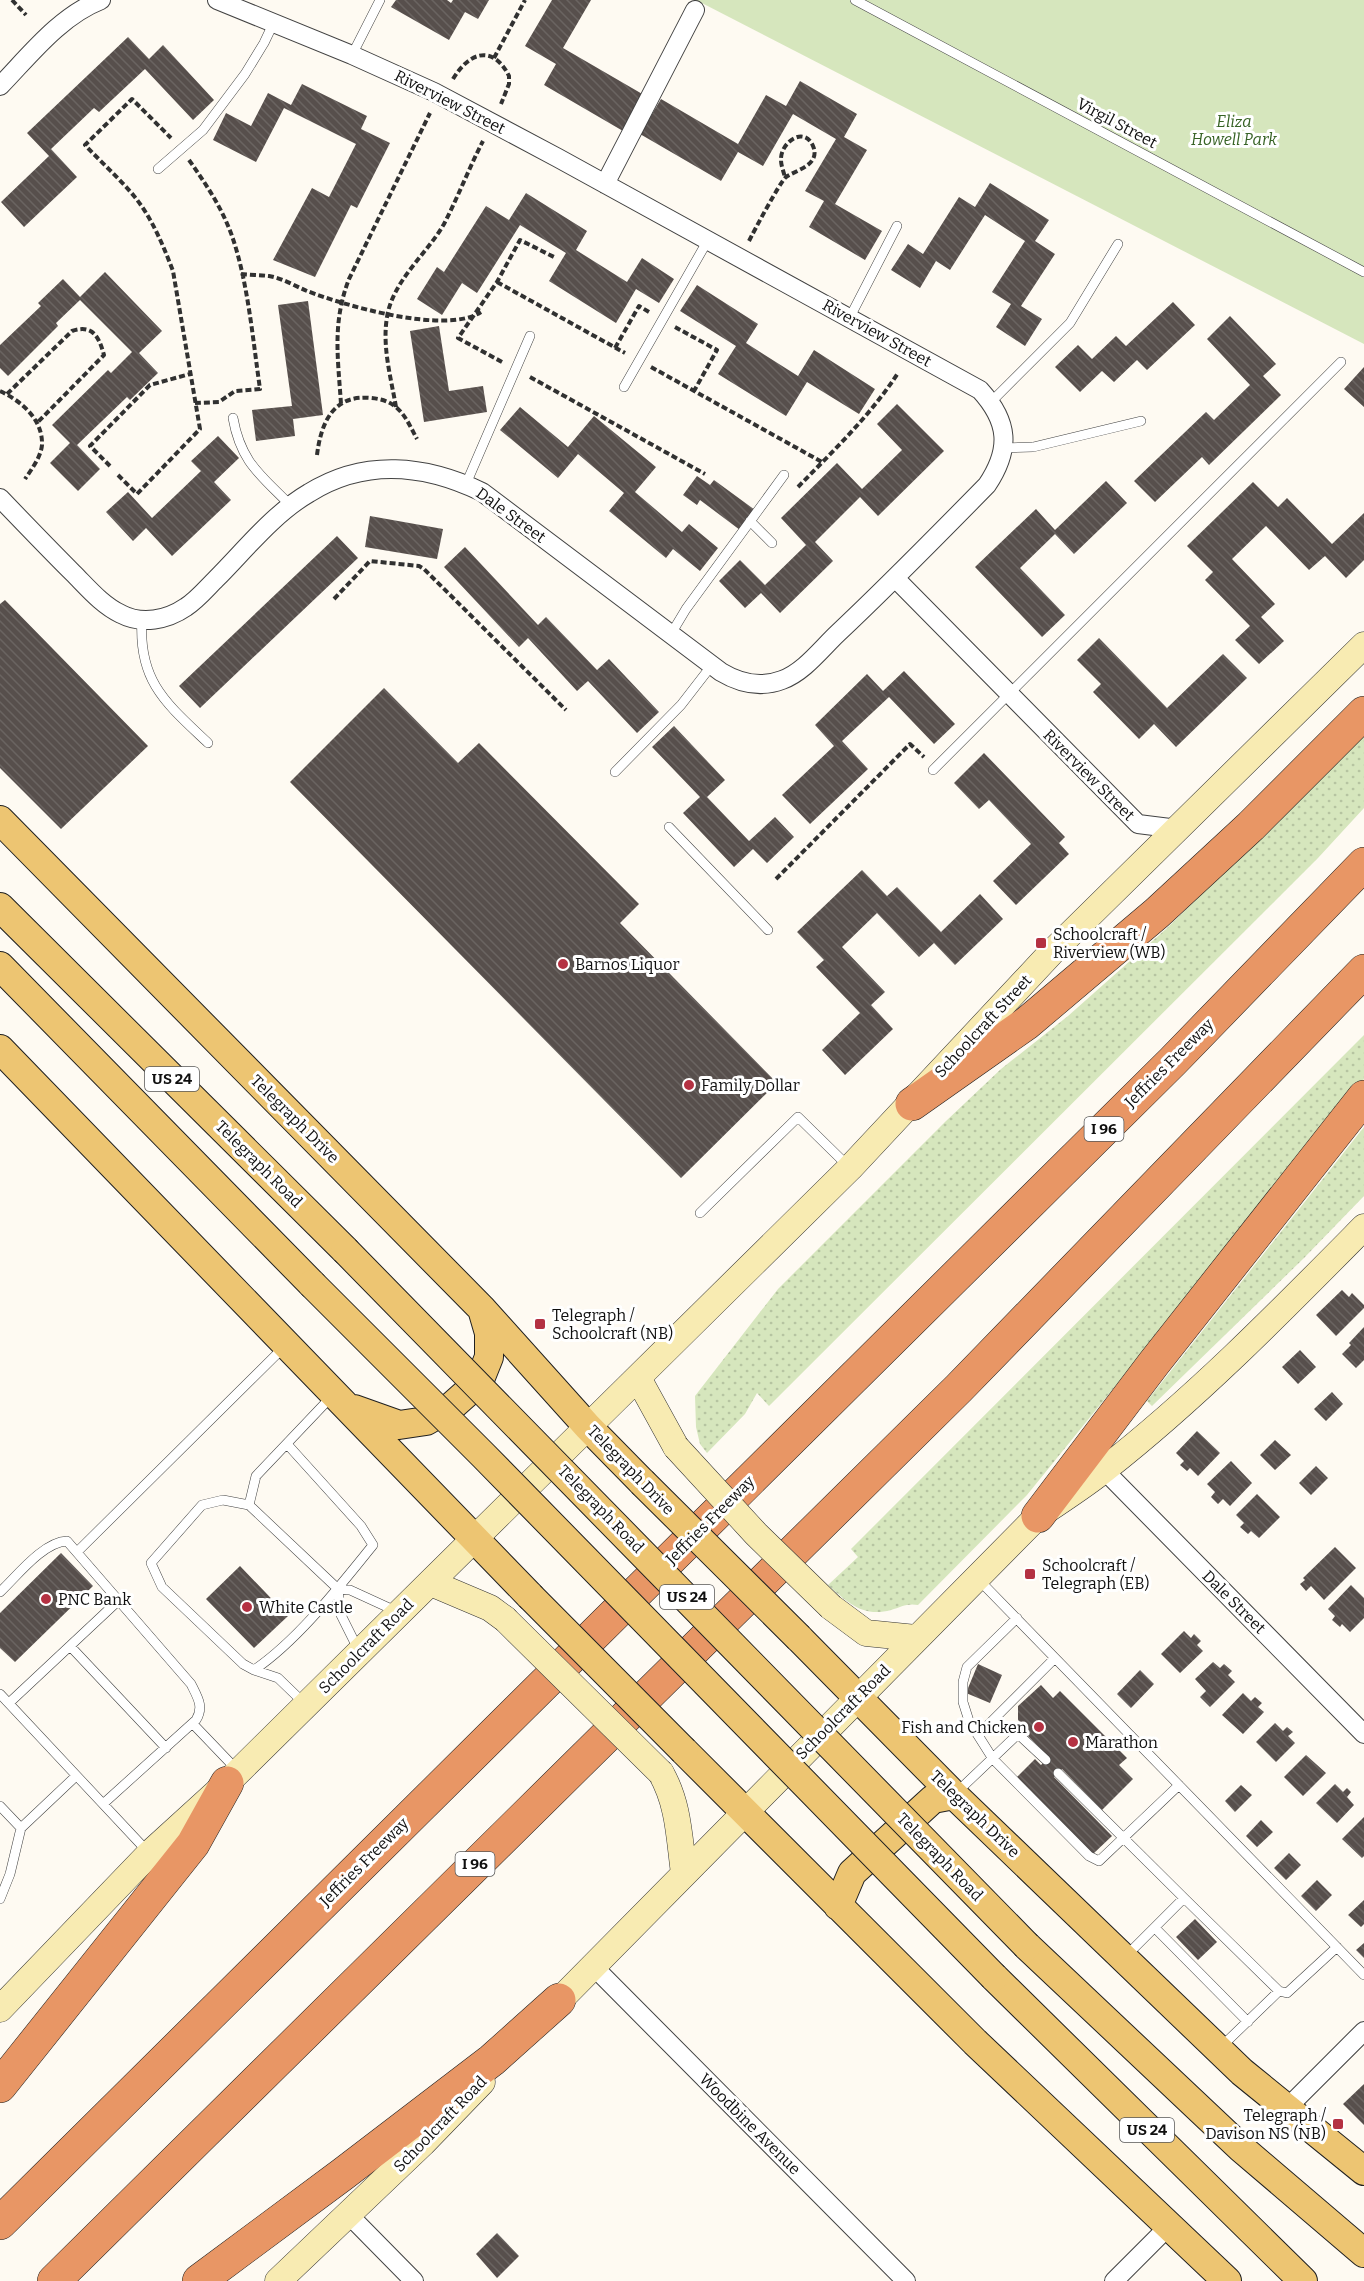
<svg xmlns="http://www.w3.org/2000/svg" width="1364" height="2281" font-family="Bitter,serif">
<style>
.grass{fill:url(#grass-dots)}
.park{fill:#d6e6bd}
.building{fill:url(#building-back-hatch)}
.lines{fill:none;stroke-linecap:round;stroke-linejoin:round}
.lane-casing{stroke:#424242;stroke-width:10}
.street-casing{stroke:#424242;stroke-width:20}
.secondary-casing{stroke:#313131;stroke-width:27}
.primary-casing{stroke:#202020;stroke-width:30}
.highway-casing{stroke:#202020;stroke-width:34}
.path{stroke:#313131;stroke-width:4;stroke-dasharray:6 3;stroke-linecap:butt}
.lane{stroke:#fff;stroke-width:9}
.street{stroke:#fff;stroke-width:18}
.secondary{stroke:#f8ebb2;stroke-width:26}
.primary{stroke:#edc572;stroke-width:28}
.highway{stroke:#e89665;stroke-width:33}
.secondary-bridge-casing{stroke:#313131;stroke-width:27;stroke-linecap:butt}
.primary-bridge-casing{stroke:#202020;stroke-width:30;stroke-linecap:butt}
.secondary-bridge{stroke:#f8ebb2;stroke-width:26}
.primary-bridge{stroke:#edc572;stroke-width:28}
.poi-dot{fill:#b43142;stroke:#fff;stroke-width:2}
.labels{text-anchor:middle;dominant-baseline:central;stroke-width:6;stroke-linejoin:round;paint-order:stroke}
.shield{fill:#fff;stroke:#575757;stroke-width:1.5}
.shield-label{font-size:15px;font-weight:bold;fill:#0f0f0f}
.street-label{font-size:16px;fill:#0f0f0f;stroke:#fff}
.park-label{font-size:16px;font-style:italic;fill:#366224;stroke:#fff}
.poi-label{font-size:16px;fill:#0f0f0f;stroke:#fff;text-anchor:start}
</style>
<defs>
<pattern id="grass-dots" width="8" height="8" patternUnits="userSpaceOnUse" patternTransform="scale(1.5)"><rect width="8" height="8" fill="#d6e6bd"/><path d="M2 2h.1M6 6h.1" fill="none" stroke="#b6c4a1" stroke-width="1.8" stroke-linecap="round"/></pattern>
<pattern id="building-back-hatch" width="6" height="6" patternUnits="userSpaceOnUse" patternTransform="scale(1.5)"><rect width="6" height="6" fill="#574f4c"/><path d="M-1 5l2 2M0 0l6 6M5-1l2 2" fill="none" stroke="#6a6461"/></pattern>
</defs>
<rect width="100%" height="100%" fill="#fefaf2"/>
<path class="grass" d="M1364,736V808L1318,858L769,1406L757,1393L745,1414L707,1453L700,1444L696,1427L695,1396L778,1289L946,1121L1001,1069L1068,1016L1166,929Z
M1364,1035V1079L1027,1495L918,1605C907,1603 901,1607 891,1610C863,1618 847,1602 828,1585L858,1557L851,1549Z
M1364,1127V1196L1304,1258L1152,1406L1147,1401Z"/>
<path class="park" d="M696,0H1364V344Z"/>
<path class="building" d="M396,0H447L451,3L453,0H489L478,19L465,12L449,40L391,7Z
M552,0H591L563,48L644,95L623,131L544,85L556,64L525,46Z
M128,37L149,59L163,45L214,100L193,120L145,69L99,112L94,108L51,149L77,177L24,227L1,202L49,156L27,133Z
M800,81L857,114L844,137L867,150L835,204L882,231L865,260L809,227L824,201L805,191L836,139L793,114L763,166L738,152L721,181L640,134L661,99L738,144L766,95L786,106Z
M302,84L367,116L361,129L390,143L357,208L351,205L315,277L273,260L312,188L329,197L356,144L284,108L256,162L213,140L226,113L251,126L268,93L291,105Z
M990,183L1049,220L1035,241L1055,254L1021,306L1042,319L1025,346L996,327L1011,304L992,292L1025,241L985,215L950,270L936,261L920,288L891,270L908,244L923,254L959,197L975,207Z
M526,193L587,231L576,250L627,282L642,258L674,279L659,303L636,289L616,323L549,281L566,253L520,225L477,293L462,283L442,315L417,299L437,267L444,272L486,206L509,220Z
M105,272L162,331L139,353L158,373L130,400L127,397L77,445L100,469L78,491L50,463L70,443L52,425L108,370L111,373L132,352L80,300L56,323L58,326L8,376L0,368V345L41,306L38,303L63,279L80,297Z
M697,285L758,324L746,343L798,376L814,350L875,389L859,414L807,382L786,416L718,374L736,346L680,311Z
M308,301L323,415L293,419L295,436L256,441L252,410L292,406L278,305Z
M1173,302L1195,325L1147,370L1137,360L1114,382L1102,371L1080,392L1055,367L1078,345L1092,359L1116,336L1126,346Z
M1230,316L1276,364L1263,376L1281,395L1209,465L1202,457L1155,502L1134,481L1206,412L1214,420L1250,385L1207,339Z
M439,326L449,391L483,386L487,412L424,422L410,331Z
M1364,367V407L1344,389Z
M897,404L944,451L878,516L860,497L815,542L833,561L780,613L761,593L745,608L719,581L740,560L765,585L806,545L781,518L837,463L862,489L902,450L877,424Z
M520,407L568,447L594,416L656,467L635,492L682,532L689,524L718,548L700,571L673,549L666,558L609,511L624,493L578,454L558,478L500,430Z
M218,436L239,458L214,482L231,500L172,556L146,528L133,541L106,512L128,492L152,518L201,471L191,461Z
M697,476L710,485L714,480L755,510L740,530L700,500L697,505L683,495Z
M1106,481L1127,503L1074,554L1055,534L1020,568L1065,615L1042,637L975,567L1036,509L1055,530Z
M1253,482L1278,507L1287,498L1332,544L1364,513V560L1346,578L1325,556L1309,570L1266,526L1232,559L1275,604L1261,617L1284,641L1259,664L1235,640L1250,626L1205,580L1213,572L1187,546Z
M370,516L443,529L437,559L365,547Z
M337,536L358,558L200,708L179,686Z
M465,547L538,625L546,617L597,670L609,659L659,712L637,733L588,681L577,691L528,638L519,647L444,567Z
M5,600L148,746L61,829L0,768V604Z
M1099,638L1167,708L1223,654L1247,678L1176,747L1154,724L1139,739L1093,692L1101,684L1077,660Z
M904,671L955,724L934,744L889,697L842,741L868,769L810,824L782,795L834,746L815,725L867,674L883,691Z
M384,688L458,763L479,743L639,904L620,923L777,1083L681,1178L290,782Z
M674,726L725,780L707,797L749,841L775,817L794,837L767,863L753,849L734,867L683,813L700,797L652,747Z
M984,753L1065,837L1059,843L1069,854L1016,905L993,881L1031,844L989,800L979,809L954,783Z
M862,870L887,896L897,887L941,932L980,894L1003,919L955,965L934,943L919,957L877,913L842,947L885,992L871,1005L893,1029L845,1075L822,1050L860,1013L816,967L824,960L797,932Z
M1342,1290L1349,1297L1352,1293L1364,1305V1308L1336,1336L1316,1315Z
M1364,1327V1360L1356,1368L1342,1354L1351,1345L1349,1343Z
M1300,1350L1316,1367L1298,1384L1282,1367Z
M1332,1392L1343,1404L1326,1421L1314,1409Z
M1197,1431L1220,1453L1198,1476L1190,1468L1187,1471L1180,1465L1184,1461L1176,1453Z
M1275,1440L1291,1455L1275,1470L1260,1455Z
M1231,1461L1252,1483L1230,1506L1223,1499L1218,1504L1211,1497L1215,1492L1207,1484Z
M1316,1466L1328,1478L1311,1495L1299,1483Z
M1257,1494L1280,1517L1259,1538L1251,1531L1248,1534L1240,1527L1244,1523L1236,1515Z
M1335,1547L1356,1568L1324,1600L1311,1586L1306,1591L1300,1584L1305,1580L1303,1578Z
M61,1553L93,1586L15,1662L0,1648V1613Z
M240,1566L288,1616L254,1648L206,1599Z
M1351,1585L1364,1598V1618L1350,1632L1342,1624L1340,1627L1332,1620L1335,1616L1328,1609Z
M1184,1631L1191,1638L1194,1634L1201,1641L1197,1645L1203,1651L1180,1673L1161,1654Z
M1213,1662L1220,1668L1224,1664L1232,1671L1228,1675L1235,1682L1210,1707L1200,1697L1206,1691L1195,1679Z
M978,1664L1002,1675L990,1703L966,1693Z
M1140,1670L1154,1684L1131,1708L1117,1694Z
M1041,1685L1053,1698L1060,1691L1127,1758L1119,1765L1133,1779L1102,1810L1062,1769L1054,1777L1112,1836L1093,1854L1017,1777L1035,1759L1041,1765L1049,1757L1019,1727L1022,1724L1018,1720V1706Z
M1243,1693L1251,1701L1255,1697L1262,1703L1258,1707L1264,1712L1243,1734L1222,1715Z
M1275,1723L1283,1731L1287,1727L1293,1732L1288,1736L1295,1743L1276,1762L1256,1742Z
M1306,1755L1326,1773L1303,1796L1284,1777Z
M1335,1784L1343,1792L1347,1788L1351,1792L1347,1797L1354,1805L1337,1823L1316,1803Z
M1241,1785L1252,1795L1235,1812L1225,1801Z
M1364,1817V1856L1362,1858L1342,1839Z
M1261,1820L1273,1832L1257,1847L1246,1836Z
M1289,1853L1301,1865L1286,1880L1274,1868Z
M1317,1880L1332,1895L1316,1911L1301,1896Z
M1364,1900V1924L1361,1927L1348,1915Z
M1195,1919L1217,1942L1198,1960L1176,1937Z
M1364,1943V1958L1356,1950Z
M1364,2084V2125L1343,2104Z
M497,2233L519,2256L497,2278L476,2254Z"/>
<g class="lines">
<g class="lane-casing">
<path id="lane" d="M855,0L1364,272
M352,55L380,0
M158,169L203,130L245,74L264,43L274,22
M850,317L897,226
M624,387L708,240
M991,402L1070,323L1118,244
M233,418C241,463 261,475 291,506
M1004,448L1033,447L1141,421
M466,484L530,336
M750,521L772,543
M142,620C138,682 167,704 208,743
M671,634L686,609L784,475
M933,770L1341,362
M615,772L681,705L712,665
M669,827L768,930
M700,1213L798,1117L849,1167
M332,1396L256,1476L249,1505L338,1589
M249,1505L223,1500L202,1505L151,1563L162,1587L243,1664L254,1670C298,1640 339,1587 373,1545L361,1526L287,1444
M77,1552L284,1347
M978,1579L1364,1975
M0,1592C17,1576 43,1542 67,1541L191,1684C198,1698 204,1707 196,1720L103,1804
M1017,1618L967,1667L963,1682V1702L969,1721L993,1759L1089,1856L1099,1861L1179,1785
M70,1646L166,1748
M358,1649L341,1615L338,1589L350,1590L398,1612
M254,1670L278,1678L306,1705
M0,1694L148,1852
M9,1703L119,1600
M193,1724L237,1770
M978,1735L1055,1658
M1058,1773L1184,1898
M956,1793L1018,1734L1046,1760
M0,1806L21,1828
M0,1899L10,1874L21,1828L76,1776
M1155,1928L1248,2022
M1127,1955L1184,1898L1279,1991L1221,2047
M1279,1991L1287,1993L1337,1947"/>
</g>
<g class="street-casing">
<path id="street" d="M0,86C30,55 60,16 101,0
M605,184L695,10
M0,498C24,523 48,548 73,573C88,588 102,605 121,614C142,625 167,620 186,607C197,600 206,589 216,579C245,550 273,514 309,493C365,458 426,465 482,492L721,672C741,684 761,688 782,680C804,672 821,649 838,633C889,585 938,535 987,485C1011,449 1009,422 980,390L558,158L434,92L352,55L217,0
M895,578L1138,824L1178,829
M1104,1470L1364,1734
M593,1966L906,2281
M1286,2109L1364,2031
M349,2215L414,2281
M1114,2281L1168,2227"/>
</g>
<g class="secondary-casing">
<path id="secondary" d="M638,1378L676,1447
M431,1583L490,1608L505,1619
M831,1607L866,1633L916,1638
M661,1773C679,1805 679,1837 684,1873
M0,2009L149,1854L227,1783L850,1168L1051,953L1364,645
M546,2014L1038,1516C1060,1501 1084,1486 1105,1469C1198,1396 1281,1311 1364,1227
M278,2281L423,2143L482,2082"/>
</g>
<g class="primary-casing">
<path id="primary" d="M0,820L482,1309L588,1427L642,1482
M0,907L345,1250
M0,966L312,1284
M0,1049L530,1596
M354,1409L399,1425L426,1421L452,1406L479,1382L489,1357V1333L482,1309
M799,1638L954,1795L1242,2072L1364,2171
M684,1751L975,2042L1227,2281
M838,1906L852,1873L933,1799L954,1795
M1027,1946L1241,2148L1364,2253
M994,1977L1303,2281"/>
</g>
<g class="highway-casing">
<path id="highway" d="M912,1104L1027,1023L1157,913L1251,826L1364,713
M1038,1516L1154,1363L1364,1097
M0,2086L193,1844L227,1783
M0,2223L1173,1061L1364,864
M54,2281L959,1388L1364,971
M199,2281L343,2174L492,2060L559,2000"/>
</g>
<path class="path" d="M12,0L26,15
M494,58L525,0
M453,79C469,52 493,44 509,76V84L501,104
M189,160C206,184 222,208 232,236C248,282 253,341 260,389L235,391L219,402L195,403
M749,241C754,231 780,182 786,177C796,170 821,165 813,146C804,125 780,143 781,160C781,166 784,172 785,178
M241,274C250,275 260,275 269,276C282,278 295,286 307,291C346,306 446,335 481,312
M497,282L625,353
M675,327L717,350L694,391
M615,348L639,306L649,312
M502,362L458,338L497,282L520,240L554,257
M651,367L822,462
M530,377L705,474
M0,391C21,401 43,419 42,445C41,457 31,470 25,479
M7,394L72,331C93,324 99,337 104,355L37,423
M341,404C338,358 332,323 349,279L430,113
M396,407C391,378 382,347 387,317C393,280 427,254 444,224C458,197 469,168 483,141
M317,455C321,423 333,394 371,398C381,399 389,401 397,408C406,416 411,428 417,439
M110,466L90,446L150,385L190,374
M118,475L137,494L200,429L173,271C163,245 152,218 134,196C119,178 101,162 85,145L132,99L171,138
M798,487C833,451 870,416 898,373
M334,599L370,561L419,566L424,569L566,710
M776,879L910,744L924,757"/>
<use href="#lane" class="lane"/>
<use href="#street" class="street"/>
<use href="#secondary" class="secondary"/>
<use href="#primary" class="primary"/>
<use href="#highway" class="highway"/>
<g class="secondary-bridge-casing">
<path id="secondary-bridge" d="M676,1447L756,1534L831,1607
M505,1619L661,1773"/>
</g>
<g class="primary-bridge-casing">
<path id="primary-bridge" d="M345,1250L1027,1946
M312,1284L484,1456L994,1977
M642,1482L799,1638
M530,1596L684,1751"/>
</g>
<use href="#secondary-bridge" class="secondary-bridge"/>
<use href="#primary-bridge" class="primary-bridge"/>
</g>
<g class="poi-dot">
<rect x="1035" y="937" width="12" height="12" rx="3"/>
<circle cx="563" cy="964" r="6"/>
<circle cx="689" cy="1085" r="6"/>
<rect x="534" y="1318" width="12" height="12" rx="3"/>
<rect x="1024" y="1568" width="12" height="12" rx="3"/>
<circle cx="46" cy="1599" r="6"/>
<circle cx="247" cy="1607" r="6"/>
<circle cx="1039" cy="1727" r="6"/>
<circle cx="1073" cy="1742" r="6"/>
<rect x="1332" y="2118" width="12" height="12" rx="3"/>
</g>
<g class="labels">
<g class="shield">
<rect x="145" y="1067" width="54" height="24" rx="4.5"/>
<rect x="1084.5" y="1117" width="39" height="24" rx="4.5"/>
<rect x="660" y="1585" width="54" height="24" rx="4.5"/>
<rect x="455.5" y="1852" width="39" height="24" rx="4.5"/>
<rect x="1120" y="2118" width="54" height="24" rx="4.5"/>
</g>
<g class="shield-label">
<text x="172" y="1079">US 24</text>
<text x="1104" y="1129">I 96</text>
<text x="687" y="1597">US 24</text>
<text x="475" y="1864">I 96</text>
<text x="1147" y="2130">US 24</text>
</g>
<g class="street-label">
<text transform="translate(450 102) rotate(27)">Riverview Street</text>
<text transform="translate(1117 123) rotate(28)">Virgil Street</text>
<text transform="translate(877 333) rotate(29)">Riverview Street</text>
<text transform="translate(511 515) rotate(36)">Dale Street</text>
<text transform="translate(1089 775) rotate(45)">Riverview Street</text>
<text transform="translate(983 1026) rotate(-47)">Schoolcraft Street</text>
<text transform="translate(1169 1063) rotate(-45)">Jeffries Freeway</text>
<text transform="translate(295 1119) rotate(45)">Telegraph Drive</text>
<text transform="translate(259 1164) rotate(45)">Telegraph Road</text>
<text transform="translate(631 1470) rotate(46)">Telegraph Drive</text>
<text transform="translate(601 1509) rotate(46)">Telegraph Road</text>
<text transform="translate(710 1520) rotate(-45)">Jeffries Freeway</text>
<text transform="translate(1234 1602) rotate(45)">Dale Street</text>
<text transform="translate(366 1646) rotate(-45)">Schoolcraft Road</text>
<text transform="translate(843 1712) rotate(-45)">Schoolcraft Road</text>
<text transform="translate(975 1814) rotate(44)">Telegraph Drive</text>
<text transform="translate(940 1857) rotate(46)">Telegraph Road</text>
<text transform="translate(364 1862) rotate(-45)">Jeffries Freeway</text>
<text transform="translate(440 2124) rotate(-46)">Schoolcraft Road</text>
<text transform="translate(750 2124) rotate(45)">Woodbine Avenue</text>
</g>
<g class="park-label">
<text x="1234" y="121">Eliza<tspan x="1234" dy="18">Howell Park</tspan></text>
</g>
<g class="poi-label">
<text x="1053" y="934">Schoolcraft /<tspan x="1053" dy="18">Riverview (WB)</tspan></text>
<text x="575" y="964">Barnos Liquor</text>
<text x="701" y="1085">Family Dollar</text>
<text x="552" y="1315">Telegraph /<tspan x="552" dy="18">Schoolcraft (NB)</tspan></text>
<text x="1042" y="1565">Schoolcraft /<tspan x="1042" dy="18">Telegraph (EB)</tspan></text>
<text x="58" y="1599">PNC Bank</text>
<text x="259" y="1607">White Castle</text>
<text x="1027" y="1727" text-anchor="end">Fish and Chicken</text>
<text x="1085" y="1742">Marathon</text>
<text x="1326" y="2115" text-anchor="end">Telegraph /<tspan x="1326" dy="18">Davison NS (NB)</tspan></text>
</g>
</g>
</svg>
